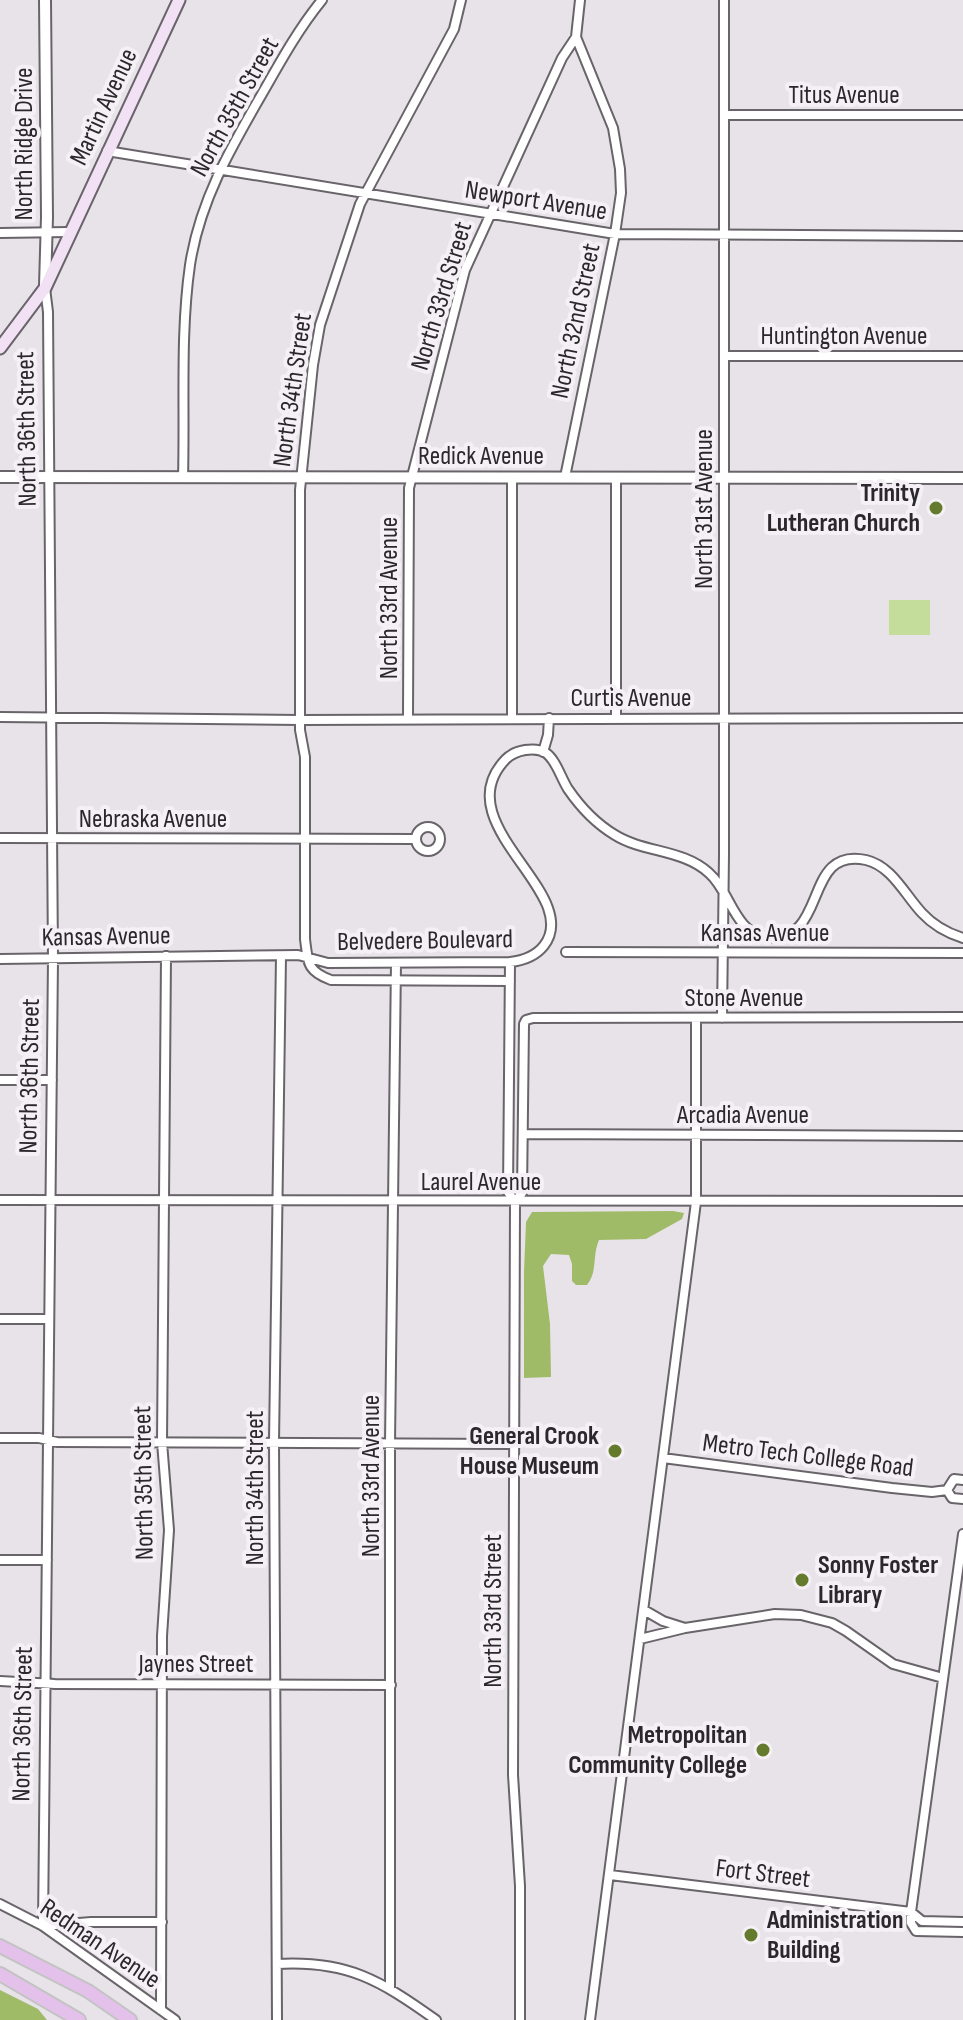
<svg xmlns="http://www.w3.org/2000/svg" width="963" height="2020" font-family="'Sofia Sans Condensed',sans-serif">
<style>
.green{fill:#c5dd9a}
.forest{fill:#a0bb68}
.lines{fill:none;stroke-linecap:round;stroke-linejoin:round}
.minor-casing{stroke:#69646a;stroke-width:12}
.tertiary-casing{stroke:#69646a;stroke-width:14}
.secondary-casing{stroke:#69646a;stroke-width:15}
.primary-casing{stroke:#c3c3c3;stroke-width:16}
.minor{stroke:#fff;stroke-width:8}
.tertiary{stroke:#fff;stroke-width:10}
.secondary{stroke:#f2e0f5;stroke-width:11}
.primary{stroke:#e4c1eb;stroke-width:12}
.poi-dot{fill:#647b2d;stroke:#f5f0f6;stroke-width:3}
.labels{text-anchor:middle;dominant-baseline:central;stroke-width:8;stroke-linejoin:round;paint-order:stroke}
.street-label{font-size:26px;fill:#2a282a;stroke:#f5f0f6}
.poi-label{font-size:26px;font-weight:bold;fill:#2a282a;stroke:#f5f0f6;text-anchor:end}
</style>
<rect width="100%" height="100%" fill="#e8e3e9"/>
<path class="green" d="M889,600H930V635H889Z"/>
<path class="forest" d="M673,1211L684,1213L682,1219L646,1239L599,1240C592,1256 598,1271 587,1285H576L572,1281V1264L569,1255L551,1254L543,1266L550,1324L551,1377L524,1378V1272L526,1222L532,1212Z
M0,1990L38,2009L47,2020H0Z"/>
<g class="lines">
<g class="minor-casing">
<path id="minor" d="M461,0L454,29L360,204L320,325L313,365L300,490V730L305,757V939C308,963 307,971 331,980L510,981
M724,115H963
M107,151L615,234L963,236
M0,233L69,232
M45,288L48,312L53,959L43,1926L91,1922H162
M724,356H963
M565,477L615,234L621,193L620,169L613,128L576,37
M183,478C185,408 180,334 190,265C200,199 233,144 266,87C283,57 300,27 322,0
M0,717L300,720L963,718
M408,718L409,488L465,270L562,58L576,37L580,0
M512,718V478
M616,718V477
M543,752L548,735L549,718
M416 839a12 12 0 1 1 24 0a12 12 0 1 1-24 0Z
M0,838L415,839
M566,952L963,953
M0,959L298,955L328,963L510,962C539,959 559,939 548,908C532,863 457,809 506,759C515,750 535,746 546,753C556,760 561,778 568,789C581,808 595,823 615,835C644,853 683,849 709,873C731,892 734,934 768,937C829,943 802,846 866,860C892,866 905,895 922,913C933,925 947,933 963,938
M510,962L508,1192L515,1202
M722,1018L724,854V0
M0,1080H52
M523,1134L963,1136
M0,1200L963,1201
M0,1319H49
M0,1438H39L57,1442L514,1444
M663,1458L892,1488L932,1492L947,1490
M963,1480L954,1479L947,1490L952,1498L963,1499
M963,1534L911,1912V1923L916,1931L963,1932
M0,1560H47
M644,1610L663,1621L685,1628
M640,1639L685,1628L775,1614L801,1615L832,1623L846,1631L893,1664L943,1678
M0,1681L55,1684L391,1685
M610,1875L911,1912L922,1921L963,1922
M0,1904L43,1926L175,2020
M277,1964C347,1960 380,1980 436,2020
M390,1989V1443L396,963
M161,2010L162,1636L169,1530L162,1442L166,956
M277,2020L274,1442L281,956
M520,2020V1886L513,1775L515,1202L522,1193L524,1024L526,1020L533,1018L963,1017
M590,2020L696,1202V1018"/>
</g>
<g class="tertiary-casing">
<path id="tertiary" d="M45,286L47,217L45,0
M0,477L963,478"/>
</g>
<g class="secondary-casing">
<path id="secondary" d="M0,348L45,288L179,0"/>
</g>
<g class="primary-casing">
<path id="primary" d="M0,1946L88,1991L130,2020
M0,1974L79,2020"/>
</g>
<use href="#minor" class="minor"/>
<use href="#tertiary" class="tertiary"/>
<use href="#secondary" class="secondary"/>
<use href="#primary" class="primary"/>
</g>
<g class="poi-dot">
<circle cx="936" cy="508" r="8"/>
<circle cx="615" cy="1451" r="8"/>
<circle cx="802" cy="1580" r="8"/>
<circle cx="763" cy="1750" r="8"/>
<circle cx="751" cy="1935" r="8"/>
</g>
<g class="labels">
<g class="street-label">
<text x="844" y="95">Titus Avenue</text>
<text transform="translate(104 107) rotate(-65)">Martin Avenue</text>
<text transform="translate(235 107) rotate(-61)">North 35th Street</text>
<text transform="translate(24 144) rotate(-90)">North Ridge Drive</text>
<text transform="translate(536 201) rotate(9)">Newport Avenue</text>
<text transform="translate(442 296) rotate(-73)">North 33rd Street</text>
<text transform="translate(576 321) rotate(-78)">North 32nd Street</text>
<text x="844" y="336">Huntington Avenue</text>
<text transform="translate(293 390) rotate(-82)">North 34th Street</text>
<text transform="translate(27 429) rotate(-91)">North 36th Street</text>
<text x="481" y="456">Redick Avenue</text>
<text transform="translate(704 509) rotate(-90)">North 31st Avenue</text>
<text transform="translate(389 598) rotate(-90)">North 33rd Avenue</text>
<text x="631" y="698">Curtis Avenue</text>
<text x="153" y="819">Nebraska Avenue</text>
<text x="765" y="933">Kansas Avenue</text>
<text transform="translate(106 937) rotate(-1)">Kansas Avenue</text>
<text transform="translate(425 941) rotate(-1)">Belvedere Boulevard</text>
<text x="744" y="998">Stone Avenue</text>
<text transform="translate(30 1076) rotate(-89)">North 36th Street</text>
<text x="743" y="1115">Arcadia Avenue</text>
<text x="481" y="1182">Laurel Avenue</text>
<text transform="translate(808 1456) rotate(7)">Metro Tech College Road</text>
<text transform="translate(371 1476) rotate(-90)">North 33rd Avenue</text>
<text transform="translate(144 1483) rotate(-91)">North 35th Street</text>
<text transform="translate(255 1488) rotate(-90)">North 34th Street</text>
<text transform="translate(493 1611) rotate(-90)">North 33rd Street</text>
<text x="196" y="1664">Jaynes Street</text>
<text transform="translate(23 1724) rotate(-89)">North 36th Street</text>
<text transform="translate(763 1874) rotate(7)">Fort Street</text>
<text transform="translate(100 1944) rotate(34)">Redman Avenue</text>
</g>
<g class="poi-label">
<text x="920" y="493">Trinity<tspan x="920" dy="30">Lutheran Church</tspan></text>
<text x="599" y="1436">General Crook<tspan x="599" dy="30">House Museum</tspan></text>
<text x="818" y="1565" text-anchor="start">Sonny Foster<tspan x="818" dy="30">Library</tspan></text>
<text x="747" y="1735">Metropolitan<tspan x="747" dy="30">Community College</tspan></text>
<text x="767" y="1920" text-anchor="start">Administration<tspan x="767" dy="30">Building</tspan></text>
</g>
</g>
</svg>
